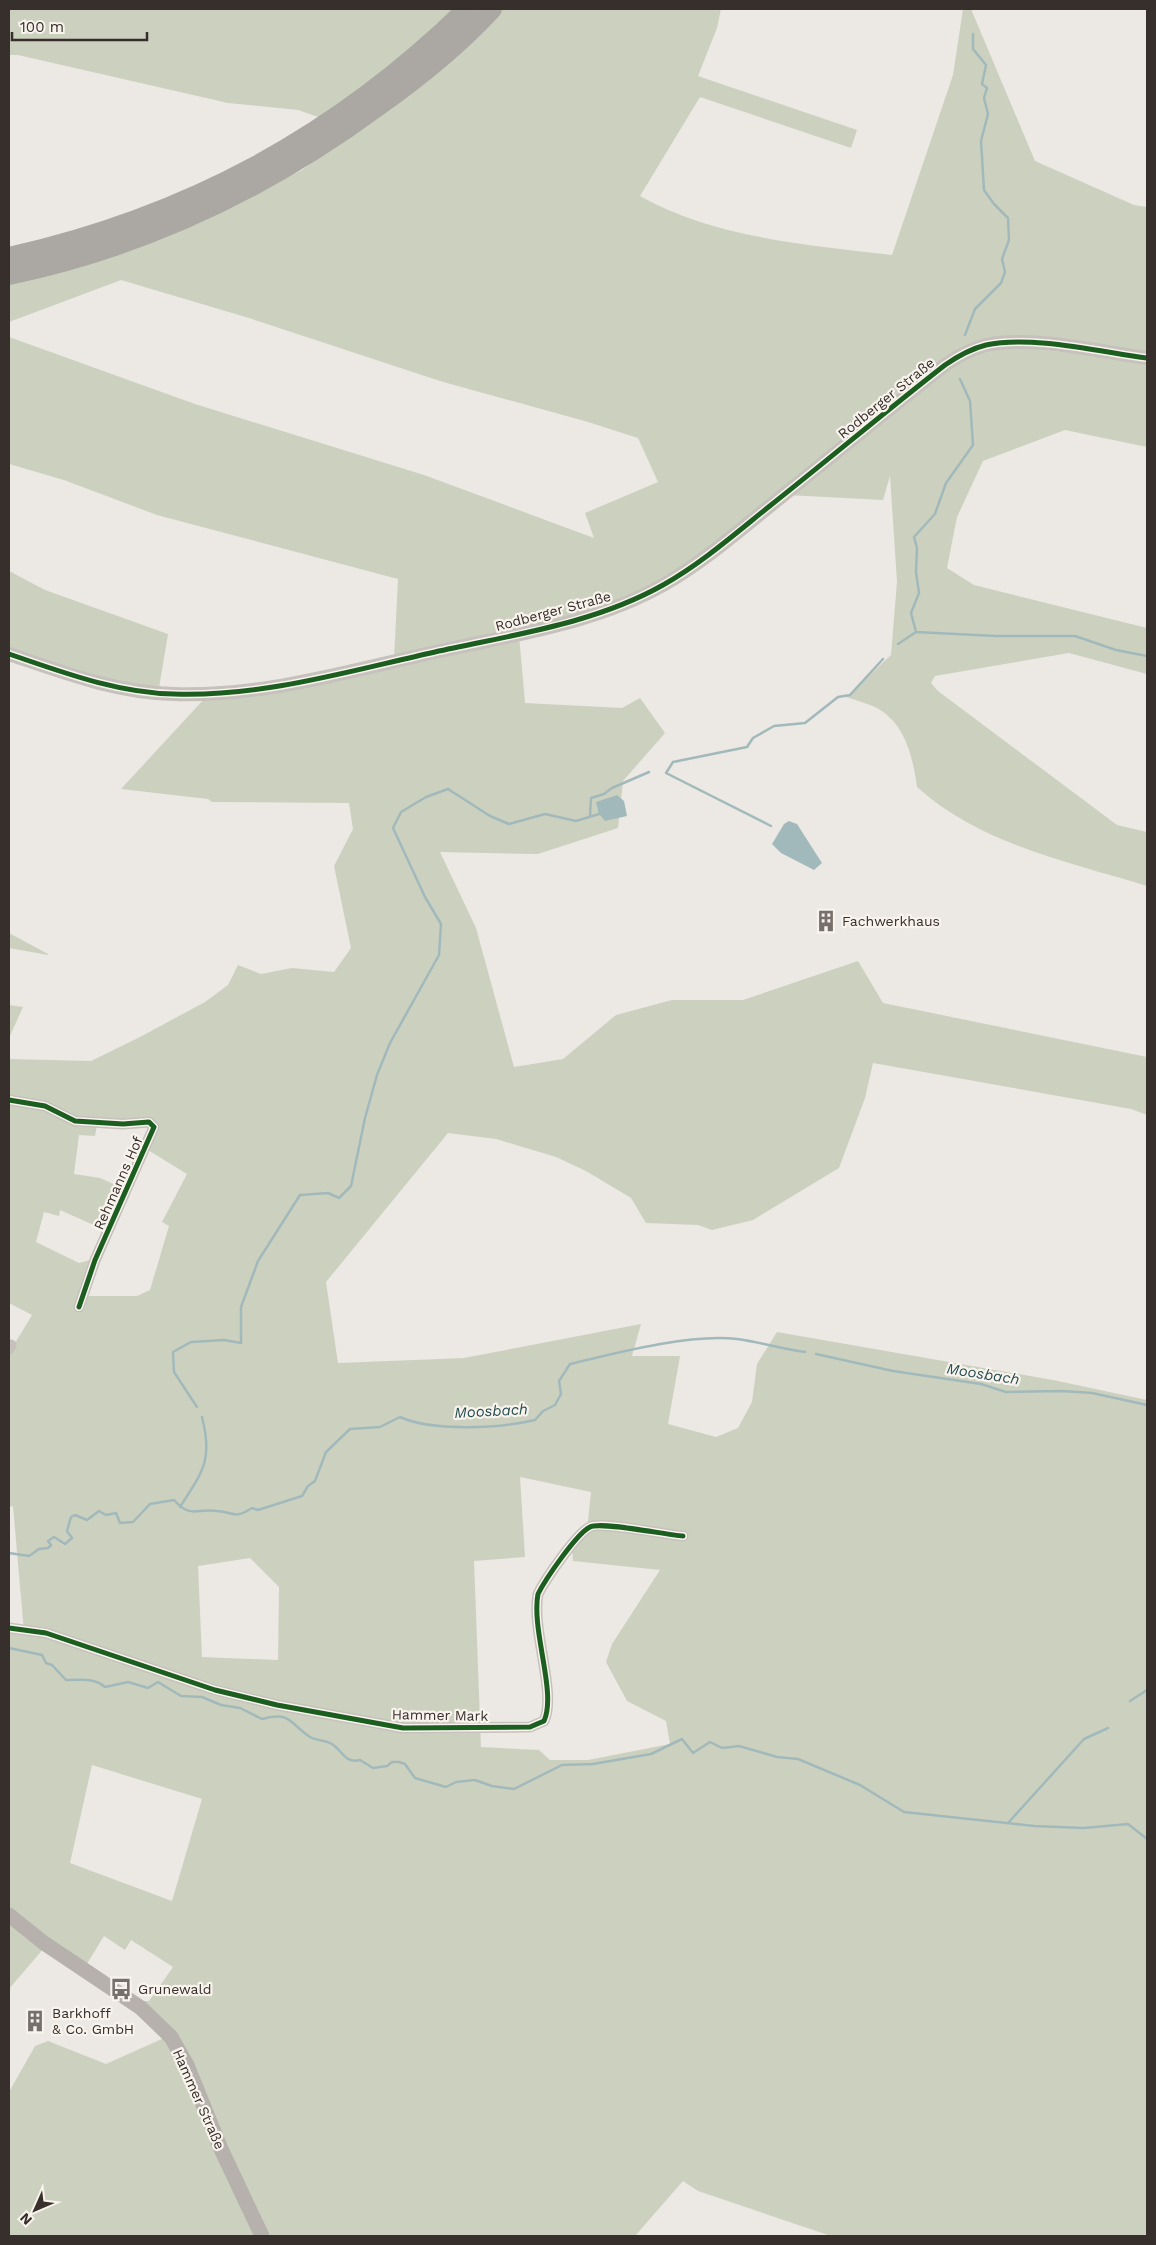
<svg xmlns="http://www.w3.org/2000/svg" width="1156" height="2245" font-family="'Work Sans',sans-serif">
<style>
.green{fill:#ccd1bf;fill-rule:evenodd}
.water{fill:#a2b9bb}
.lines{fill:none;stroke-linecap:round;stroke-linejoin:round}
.stream{stroke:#a2b9bb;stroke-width:2.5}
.minor{stroke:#c6c1bc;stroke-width:11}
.tertiary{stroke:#c6c1bc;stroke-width:14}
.secondary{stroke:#b6b1ad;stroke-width:15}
.motorway{stroke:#aba7a3;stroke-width:20}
.cycleway-casing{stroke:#f8f3ec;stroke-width:8}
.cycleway{stroke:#1b5e20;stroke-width:5}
.labels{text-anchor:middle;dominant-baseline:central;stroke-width:4.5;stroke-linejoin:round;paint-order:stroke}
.street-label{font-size:14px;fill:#362f2b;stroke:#f8f3ec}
.poi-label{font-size:14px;fill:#362f2b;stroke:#f8f3ec;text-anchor:start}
.water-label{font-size:15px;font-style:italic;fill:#254d53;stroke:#f8f3ec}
</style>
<rect width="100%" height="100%" fill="#ece8e4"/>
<path class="green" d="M9,9H721L717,28L698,76L857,130L851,148L700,97L640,196C713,238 810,245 892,255L953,75L963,9H971L1035,161L1134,205L1147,207V354L986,340L681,572L605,610L394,659L398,579L157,515L64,480L9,464V337L195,404L424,475L594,538L585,513L658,482L638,438L588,422L440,381L249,318L121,280L9,322V281L235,203L302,170L356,130L298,110L228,103L18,55H9Z
M1019,347L1147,362V447L1065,430L983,461L957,517L947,568L974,585L1147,628V674L1069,653L935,676L931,683L938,691L1117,825L1147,832V886C1068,862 980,844 917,787C913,757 905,722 875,707C866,703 855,700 846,697L891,655L897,582L890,476L883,500L787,495L949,368L983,350Z
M9,571L45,590L168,634L159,688L9,661Z
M519,635L525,703L622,708L640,698L665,733L623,781L618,828L538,854L440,852L476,928L514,1067L563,1059L616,1015L672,1000H743L858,961L883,1003L1147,1057V1115L1131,1109L873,1063L865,1098L839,1168L753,1220L712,1230L698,1225L646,1223L631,1198L586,1171L556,1157L496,1139L448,1133L326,1282L338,1363L464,1358L641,1324L632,1356H680L668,1424L716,1437L738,1428L752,1402L757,1364L777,1332L1053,1380L1147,1400V2232L1145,2236H831L698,2191L683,2181L635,2236H9V2092L35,2046L48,2041L106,2064L164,2038L131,2005L44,1948L9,1989V1633L24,1632L13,1506L9,1507V1353L32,1315L9,1303V1059L91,1061L140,1037L205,1002L228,985L238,965L261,974L292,968L334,972L351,948L334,866L353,829L349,803L212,802L208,799L121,789L205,698ZM97,1125L151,1126L125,1189L100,1178L74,1174L79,1135L95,1136ZM148,1150L187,1174L162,1222L169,1226L150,1290L137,1296H86ZM60,1210L107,1231L94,1259L79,1263L36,1242L44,1212L59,1216ZM520,1477L591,1492L587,1530L572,1548L573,1561L660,1570L612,1644L606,1662L627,1701L666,1721L670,1744L588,1760H550L539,1750L481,1747L474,1561L525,1557ZM250,1558L279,1587L278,1660L202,1657L198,1566ZM92,1765L202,1799L172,1901L70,1863ZM104,1936L125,1950L131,1940L173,1967L149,2001H138L85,1967Z
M9,933L48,954V955L9,948Z
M9,1005L23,1007L9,1038Z"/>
<path class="water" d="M617,795L624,801L627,816L605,821L599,814L596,802Z
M789,821L797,824L822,863L814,870L781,853L772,844L784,824Z"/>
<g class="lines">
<path class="stream" d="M965,335L975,309L1001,283L1005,272L1002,259L1009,240L1008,218L994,204L984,190L981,141L988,114L984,98L987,88L982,84L986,65L973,49V34
M916,632L911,613L919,593L916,572L917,548L914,537L935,514L946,483L973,445L970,401L960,379
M898,644L916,632L996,636H1075L1116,650L1147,656
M590,816L591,798L604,794L612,788L649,772
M771,826L666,773L673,762L747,747L753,738L774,726L805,723L838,697L850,695L883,659
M816,1354L893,1371L981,1384L1006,1392L1062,1391L1092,1393L1147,1405
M197,1407L174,1372L173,1352L191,1342L224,1340L241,1343V1307L258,1261L300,1195L328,1193L339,1198L351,1186L365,1118L377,1075L390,1043L439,955L441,924L425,897L393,828L401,812L426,797L448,789L490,816L509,824L545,814L576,821L599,814
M180,1507C203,1471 213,1460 202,1417
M9,1553L29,1556L39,1549L48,1548L51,1545L48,1541L54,1537L65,1544L72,1538L67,1531L71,1517L75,1515L87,1520L99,1511L106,1515L116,1513L120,1523L133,1522L150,1504L174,1500C191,1519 196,1508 217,1511C235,1512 233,1520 252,1508L258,1510L302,1496L308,1486L315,1481L326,1452L350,1429L380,1427L400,1417C433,1432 500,1428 535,1420L543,1411L555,1405L561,1394L559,1381L570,1364C615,1353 692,1333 737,1339C760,1342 782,1349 805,1352
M9,1648L42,1655L46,1663L52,1665L66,1680C79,1680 94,1677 105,1687L128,1682L148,1688L158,1682L181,1696L202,1697L221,1705L240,1708L262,1719C291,1711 289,1723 310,1737C317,1741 326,1740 332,1744C343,1751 345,1764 360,1760L373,1768L387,1766L392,1762H399L405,1764L415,1778L446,1787L456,1782L475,1780L492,1786L514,1789L562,1765L593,1764L651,1754L682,1739L693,1753L710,1742L722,1748L739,1746L777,1757L798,1759L860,1785L904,1812L1034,1826L1084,1828L1128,1824L1147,1839
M1130,1701L1147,1690
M1008,1823L1084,1739L1108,1728"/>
<path class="minor" d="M9,1100L45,1106L75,1121L123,1124L149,1122L154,1127L95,1260L79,1307
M9,1349L11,1345
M9,1628L46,1633L215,1690L277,1705L403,1728L530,1727L544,1721C557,1693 531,1630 538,1594C545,1580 576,1534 590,1527C601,1521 666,1535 683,1536"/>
<path class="tertiary" d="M9,654C62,672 117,693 174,694C263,697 349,671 435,652C511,635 594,624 663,585C702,563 736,533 771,505C829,459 886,411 945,365C958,356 970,349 986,345C1031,335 1101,352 1147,358"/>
<path class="secondary" d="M9,1915L44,1943L141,2008L171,2037L187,2065L221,2149L262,2236"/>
<path class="motorway" d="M9,257C187,217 336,137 467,9
M9,275C143,247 267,188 377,107C418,78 458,46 492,9"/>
<g class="cycleway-casing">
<path id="cycleway" d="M9,654C62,672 117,693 174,694C263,697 349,671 435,652C511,635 594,624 663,585C702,563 736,533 771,505C829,459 886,411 945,365C958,356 970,349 986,345C1031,335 1101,352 1147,358
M9,1100L45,1106L75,1121L123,1124L149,1122L154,1127L95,1260L79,1307
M9,1628L46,1633L215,1690L277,1705L403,1728L530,1727L544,1721C557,1693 531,1630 538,1594C545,1580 576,1534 590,1527C601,1521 666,1535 683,1536"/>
</g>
<use href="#cycleway" class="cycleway"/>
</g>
<defs>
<g id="building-bare" transform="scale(1.725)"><path d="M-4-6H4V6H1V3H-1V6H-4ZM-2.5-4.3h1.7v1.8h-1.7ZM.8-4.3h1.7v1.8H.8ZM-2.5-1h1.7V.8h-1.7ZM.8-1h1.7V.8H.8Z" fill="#76706c" stroke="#f8f3ec" stroke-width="2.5" paint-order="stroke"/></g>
<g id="bus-bare" transform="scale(1.725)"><path d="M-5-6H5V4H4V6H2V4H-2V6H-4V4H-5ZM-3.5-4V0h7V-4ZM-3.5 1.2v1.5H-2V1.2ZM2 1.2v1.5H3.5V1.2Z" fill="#76706c" stroke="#f8f3ec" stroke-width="2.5" paint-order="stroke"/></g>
</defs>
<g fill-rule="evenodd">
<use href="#building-bare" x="826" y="921"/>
<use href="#bus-bare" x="121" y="1989"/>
<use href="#building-bare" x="35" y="2021"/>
</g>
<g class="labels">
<g class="street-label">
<text transform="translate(886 398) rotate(-39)">Rodberger Straße</text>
<text transform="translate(553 611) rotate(-15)">Rodberger Straße</text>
<text transform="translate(118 1183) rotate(-66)">Rehmanns Hof</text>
<text transform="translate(440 1715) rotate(1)">Hammer Mark</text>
<text transform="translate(199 2099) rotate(66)">Hammer Straße</text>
</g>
<g class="poi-label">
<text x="842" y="921">Fachwerkhaus</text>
<text x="138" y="1989">Grunewald</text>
<text x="52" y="2013">Barkhoff<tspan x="52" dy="16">&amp; Co. GmbH</tspan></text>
</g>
<g class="water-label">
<text transform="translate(983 1374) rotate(9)">Moosbach</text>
<text transform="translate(491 1411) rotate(-3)">Moosbach</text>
</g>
</g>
<rect width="1156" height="2245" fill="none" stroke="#362f2b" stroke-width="20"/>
<g transform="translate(35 2210) rotate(225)" stroke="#f8f3ec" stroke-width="4" paint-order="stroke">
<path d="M0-4L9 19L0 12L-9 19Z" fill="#362f2b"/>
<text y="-8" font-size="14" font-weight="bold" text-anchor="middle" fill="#362f2b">N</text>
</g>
<path d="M12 32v8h135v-8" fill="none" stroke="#362f2b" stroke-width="2.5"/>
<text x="20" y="32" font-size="15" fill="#362f2b" stroke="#f8f3ec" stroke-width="4" paint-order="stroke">100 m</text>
</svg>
